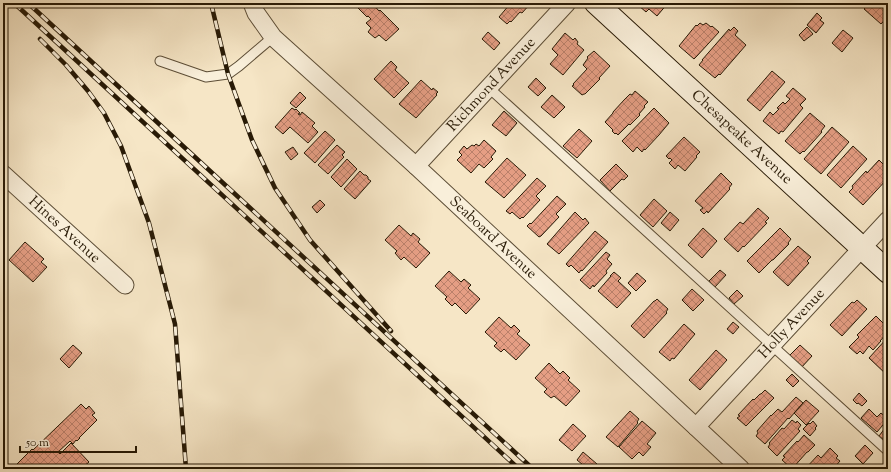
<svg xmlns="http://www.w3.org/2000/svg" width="891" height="472" font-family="'Sorts Mill Goudy',serif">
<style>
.building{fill:url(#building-cross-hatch);stroke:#281a06}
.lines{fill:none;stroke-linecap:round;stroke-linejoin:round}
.lane-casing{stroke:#5c4d36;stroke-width:11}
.street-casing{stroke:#5c4d36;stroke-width:19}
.secondary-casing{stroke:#281a06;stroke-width:24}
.lane{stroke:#f9efda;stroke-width:9}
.street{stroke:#f9efda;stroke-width:17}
.secondary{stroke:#f9efda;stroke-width:22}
.rail-casing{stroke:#281a06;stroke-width:4.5}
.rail{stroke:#f9efda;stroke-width:3;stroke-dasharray:9;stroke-linecap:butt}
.labels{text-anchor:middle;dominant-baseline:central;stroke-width:3;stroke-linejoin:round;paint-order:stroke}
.street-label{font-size:15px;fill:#281a06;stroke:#f9efda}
</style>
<defs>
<pattern id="building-cross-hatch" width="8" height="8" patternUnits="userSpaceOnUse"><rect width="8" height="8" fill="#e59e84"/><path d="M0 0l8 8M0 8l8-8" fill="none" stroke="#ba806a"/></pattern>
</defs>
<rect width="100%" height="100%" fill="#f6e6c6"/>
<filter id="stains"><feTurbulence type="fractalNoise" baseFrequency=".005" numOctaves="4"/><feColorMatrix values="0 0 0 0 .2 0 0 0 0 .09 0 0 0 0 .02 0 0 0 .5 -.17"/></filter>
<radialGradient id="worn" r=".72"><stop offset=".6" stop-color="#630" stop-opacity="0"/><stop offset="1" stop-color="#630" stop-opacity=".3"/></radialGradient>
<path class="building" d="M361,3H372L379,11L380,10L399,29L386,41L379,35L375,38L368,32L371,28L366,23L371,19L368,16L367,17L357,7Z
M510,3H531L522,13L520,12L511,22L510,21L507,24L499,17L510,4Z
M640,3H668L657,16L649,9L646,12L638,5Z
M870,3H888V17L881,24L864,9Z
M817,13L822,18L820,20L824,23L816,33L807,25Z
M700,23L703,25L706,23L711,27L712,26L719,32L697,56L694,59L679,46L696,25L697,26Z
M734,27L738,31L735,35L746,45L720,75L719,74L715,78L699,65L703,60H702L729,29L730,31Z
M807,27L813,34L804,41L799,35Z
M843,30L853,38L842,52L832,43Z
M488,32L500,43L494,50L482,39Z
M565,33L573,40L575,38L578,42L577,44L584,50L563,75L550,64L558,55L552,49Z
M594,51L610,66L599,78L600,79L585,94H584L582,95L572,86L574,85L573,84L587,69L583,65L588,58L587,57Z
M391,61L397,67L395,70L409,83L394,98L374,79Z
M772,71L785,82L760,111L747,100Z
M536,78L546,88L538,96L528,87Z
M421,80L432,90L433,88L438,92L436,94L437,95L416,118L399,104Z
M793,88L806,99L800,105L803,108L783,132L781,131L779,134L763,121L770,112L773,115L779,109L777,108L783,102L785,104L790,99L786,96Z
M635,91L648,102L644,106L645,107L639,114L640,115L630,125L629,124L618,135L616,133L615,134L612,131L613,130L605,122L613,113V112L624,100L630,94L632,95Z
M300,92L306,98L296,108L290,103Z
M552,95L565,107L554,118L541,107Z
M292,108L295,110L296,109L300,113L298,114L300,115L302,112L315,123L312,126L318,132L308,143L290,127L283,134L275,127Z
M654,108L669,123L659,135L645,150L644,149L642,152L637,147L633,152L622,141Z
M504,111L517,123L506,136L492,125Z
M810,113L825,126L821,131L822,132L804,152L803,151L800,154L785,141Z
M832,127L849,142L821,174L804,159Z
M579,129L592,141L577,158L563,146Z
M325,131L335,140L315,163L304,153Z
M684,137L700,152L696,156L697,157L685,171L678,165L675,169L669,163L672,160L670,158L669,159L666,156Z
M484,140L496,151L491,157L493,159L484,168L479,164L471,173L457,160L462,155L459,152L464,146L467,149L472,145L474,146L476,144L479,146Z
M337,145L345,152L342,155L344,157L328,174L318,165Z
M853,146L867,159L841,188L827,175Z
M293,147L298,154L291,160L285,152Z
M507,158L526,175L504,198L485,182Z
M347,159L357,169L341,187L331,177Z
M879,160L888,169V178L863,205L849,192L853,188L852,186L866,171L867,173Z
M616,164L628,176L624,180L622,179L610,191L600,180Z
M360,171L364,175H366L368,177V179L371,181L355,199L344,189Z
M721,173L732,184L729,188L730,189L708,213L707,211L704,214L700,210L703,208L695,201Z
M537,178L546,186L536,196L540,200L523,218L522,217L520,219L512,212L510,214L506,211Z
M557,196L566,204L556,214L559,217L541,236L539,237L527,226L530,223L531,224Z
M654,199L667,211L653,227L640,215Z
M320,200L325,205L317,213L312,207Z
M758,208L769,218L765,222L767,223L744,247L743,246L738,252L724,239L740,222L743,224Z
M575,212L583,220L585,218L589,223L559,254L547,244Z
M670,212L679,220L670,231L661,223Z
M399,225L411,236L413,233L420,239L418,242L430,253L416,268L404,257L401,260L395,253L397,251L385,240Z
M703,228L717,241L702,258L688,245Z
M780,228L791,239L788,243L789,244L773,260H772L759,273L747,261Z
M595,231L608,242L582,271L581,270L579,273L571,265L569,267L566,264Z
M25,242L44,259L41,262L47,267L33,282L9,260Z
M798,246L811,257L807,261L809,263L788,286L773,272Z
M606,252L610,255L607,259L612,264L606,271L607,273L594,287L593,285L590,289L580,280Z
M720,270L726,275L715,287L709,281Z
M449,271L461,282L464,279L471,285L468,288L480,299L466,314L455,303L452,306L445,299L447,297L435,286Z
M614,272L621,278L618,281L631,293L617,308L598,291L611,276H610Z
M637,273L646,281L636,291L628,283Z
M692,289L704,300L693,311L682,300Z
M737,290L743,296L734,304L729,298Z
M657,299L668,309L666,312L667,313L644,338L631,326L654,301H655Z
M857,300L867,309L842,336L830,325L852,302L854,303Z
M876,316L888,328V332L880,341H881L873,350L869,346L863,354L860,351L857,354L849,347L859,337L857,335Z
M499,317L511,328L514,325L520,331L517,334L530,345L516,360L504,349L501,352L494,346L497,343L485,332Z
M733,322L739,327L733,334L727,329Z
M684,324L695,334L674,359L672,358L670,361L659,352Z
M888,337V376L869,358Z
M73,345L82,353L69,368L60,359Z
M800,345L812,356L801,368L789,356Z
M716,350L727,360L700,390L689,380Z
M549,363L560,374L563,371L570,378L568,380L580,391L566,406L554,396L551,398L544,392L547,389L535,378Z
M792,374L799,381L793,387L786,380Z
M765,390L774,398L746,426L737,418L740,416L738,415L753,399L754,400L760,394H761Z
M859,393L867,401L862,406L858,403L857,404L853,400Z
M796,397L803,403L789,419L788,418L765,444L756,436L758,433L757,431L771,415V416L778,409L782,412Z
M806,400L819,411L806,425L794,413Z
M81,404L86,409L89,406L95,413L92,415L97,420L79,438H80L77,441L76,440L73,444L70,441L58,452L60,454L71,443L89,462L83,467L85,469H43L41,466L38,469H14L13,468L32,449L33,450Z
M869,409L877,417L881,413L888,419L877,432L861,418Z
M630,411L639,419L637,422L638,423L618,447L606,437Z
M792,420L796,423L797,421L801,425L798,429L800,431L777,456L768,447L770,444L769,443L782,428L784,429Z
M642,421L656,433L647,444L651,447L643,456L639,452L632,459L619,447Z
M813,421L817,426L815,428L816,429L810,436L803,429L809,423L810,424Z
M573,424L586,436L572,451L559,440Z
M888,424V436L884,440L879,436Z
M804,435L815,445L808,452H807L792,469L782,460L785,457L783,456L797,441L798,442Z
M865,445L873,453L863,464L855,456Z
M830,448L838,456L836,458L840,461L833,469H805L818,455L821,458Z
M583,452L597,464L593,469H588L577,460Z"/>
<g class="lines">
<g class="lane-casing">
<path id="lane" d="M160,61L206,77L228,74L239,66L273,37
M489,88L888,451"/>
</g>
<g class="street-casing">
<g id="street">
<path id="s1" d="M252,3L256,13L273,37L416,166L741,469"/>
<path id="s2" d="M416,166L567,3"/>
<path id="s3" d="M3,174L125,285"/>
<path id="s4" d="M696,427L888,220"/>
</g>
</g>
<g class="secondary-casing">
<g id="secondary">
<path id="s5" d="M596,3L888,272"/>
</g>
</g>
<use href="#lane" class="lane"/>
<use href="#street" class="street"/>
<use href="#secondary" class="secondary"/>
<g class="rail-casing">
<path id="rail" d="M14,3L519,469
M28,3L533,469
M211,3L228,74L252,140L275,188L310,240L391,331
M40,39L66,65L88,91L104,113L121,146L149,223L175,324L186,469"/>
</g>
<use href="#rail" class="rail"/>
</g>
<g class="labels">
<g class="street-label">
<text stroke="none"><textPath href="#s2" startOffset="111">Richmond Avenue</textPath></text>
<text stroke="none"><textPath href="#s5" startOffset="198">Chesapeake Avenue</textPath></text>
<text stroke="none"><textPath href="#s3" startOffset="83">Hines Avenue</textPath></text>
<text stroke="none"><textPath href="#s1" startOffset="338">Seaboard Avenue</textPath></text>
<text stroke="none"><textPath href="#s4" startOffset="141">Holly Avenue</textPath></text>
</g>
</g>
<rect width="891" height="472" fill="none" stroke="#f6e6c6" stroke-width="16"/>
<rect x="4" y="4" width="883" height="464" fill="none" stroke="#281a06" stroke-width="2"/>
<rect x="8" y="8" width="875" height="456" fill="none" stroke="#281a06"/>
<path d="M20 446v6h116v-6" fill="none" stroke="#281a06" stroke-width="2"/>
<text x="26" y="446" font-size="12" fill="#281a06" stroke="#f9efda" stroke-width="3" paint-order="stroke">50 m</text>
<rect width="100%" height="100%" filter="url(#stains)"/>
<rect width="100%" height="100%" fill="url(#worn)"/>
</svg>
